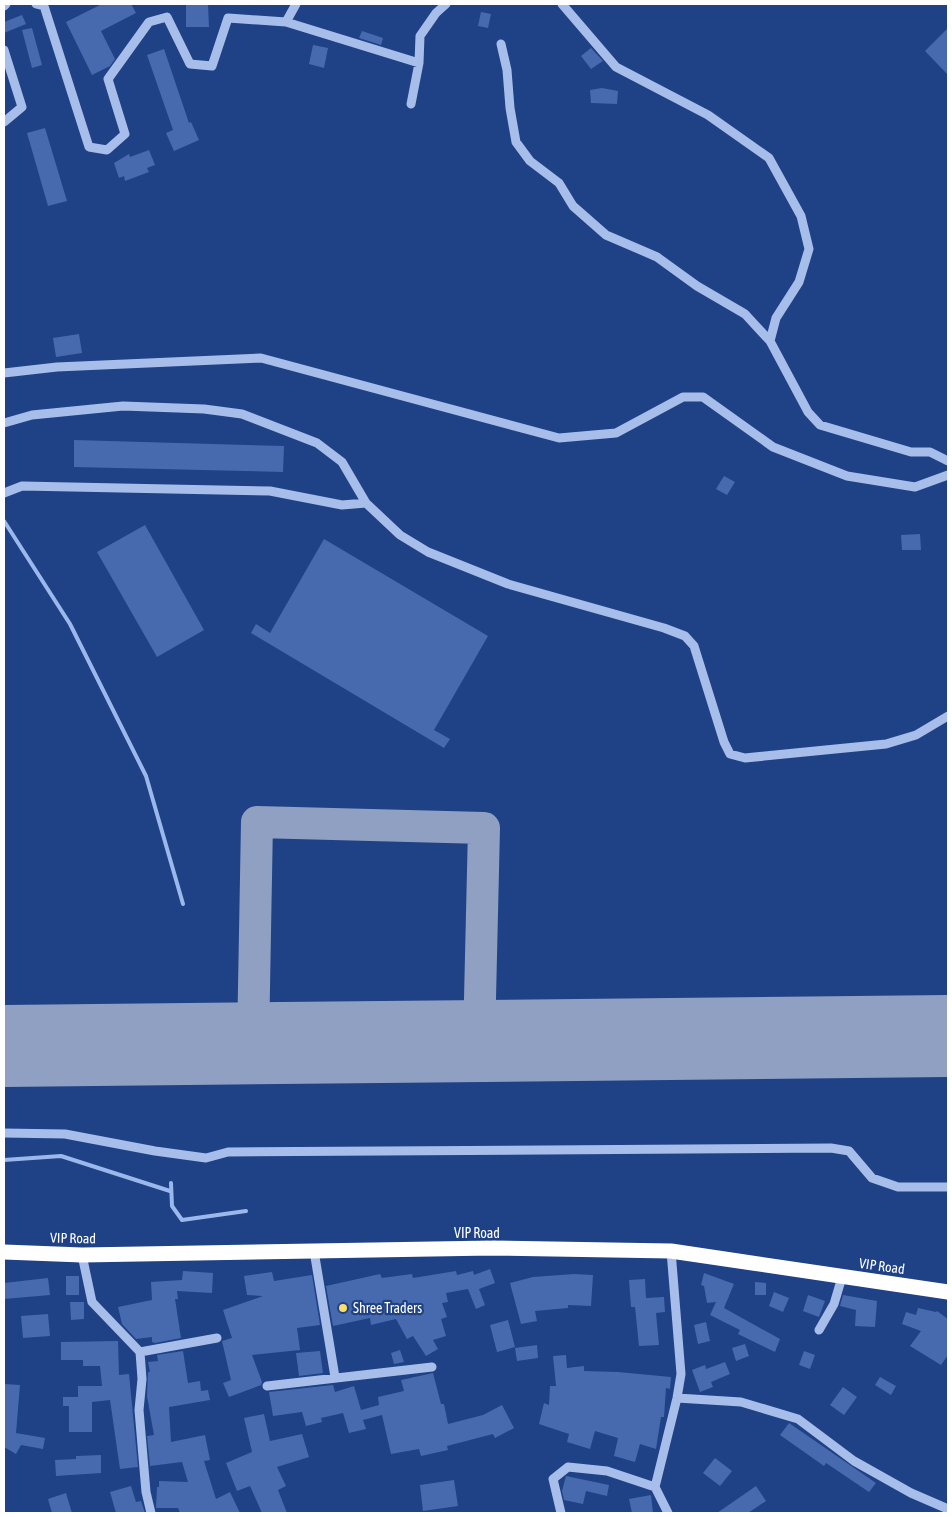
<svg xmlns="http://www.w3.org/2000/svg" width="952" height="1517" font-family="'Asap Condensed',sans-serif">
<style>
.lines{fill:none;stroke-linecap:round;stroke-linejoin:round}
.stream{stroke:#9bb8ec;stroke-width:4}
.taxiway{stroke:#8fa0c2;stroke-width:32}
.runway{stroke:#8fa0c2;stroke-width:82}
.building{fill:#476aae}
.minor{stroke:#a7beea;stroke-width:9}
.highway{stroke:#fff;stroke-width:15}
.poi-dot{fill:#f9de67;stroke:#1f4186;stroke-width:2}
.labels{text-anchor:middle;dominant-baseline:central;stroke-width:4.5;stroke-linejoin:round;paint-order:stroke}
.street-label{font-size:14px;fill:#fff;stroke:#1f4186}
.poi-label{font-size:14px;fill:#fff;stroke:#1f4186;text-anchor:start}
</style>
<rect width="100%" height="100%" fill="#1f4186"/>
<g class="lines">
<path class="stream" d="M4,521L70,624L146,776L183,904
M4,1160L61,1156L170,1191
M171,1183L172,1206L182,1220L246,1211"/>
<path class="taxiway" d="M253,1043L257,822L484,828L479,1041"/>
<path class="runway" d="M4,1046L948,1036"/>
</g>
<path class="building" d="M102,4H131L136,13L101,31L115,59L110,66L92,75L66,22Z
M186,4H208L209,27H186Z
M481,12L491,14L488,28L478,26Z
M22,15L26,24L4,33V22Z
M32,28L42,65L32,68L22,30Z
M948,28V75L925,51Z
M362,31L383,38L381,45L359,38Z
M313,45L328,48L324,68L309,64Z
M591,48L603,61L591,69L581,56Z
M164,49L189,123L191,122L199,140L174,151L166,133L173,130L147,55Z
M602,88L618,91L617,104L591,103L590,90Z
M45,128L67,201L48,206L27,133Z
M149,150L155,165L147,168L149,172L125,181L124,176L119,178L114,163L129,154L130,157Z
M79,334L82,353L56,357L53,338Z
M74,440L284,446L283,472L74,467Z
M724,476L735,482L727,495L716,489Z
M145,525L204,630L157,657L97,552Z
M920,534L921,550H902L901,535Z
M324,539L488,636L434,730L450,739L444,748L251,633L256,624L270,633Z
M490,1269L495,1283L479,1289L485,1305L476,1309L468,1289L446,1293L448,1302L442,1303L447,1317L441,1319L446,1336L433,1340L438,1349L426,1356L413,1336L407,1339L396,1319L371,1325L370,1318L333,1326L326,1286L380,1274L382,1278L412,1274L413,1278L456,1271L457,1275L473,1271L474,1275Z
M183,1271L213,1273L212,1293L177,1291L178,1299H175L181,1338L155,1343L152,1342V1337L136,1339L122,1324L118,1307L152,1300L151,1282L182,1280Z
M272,1272L274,1281L312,1275L320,1325L297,1328L300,1350L252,1355L262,1382L261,1385L229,1397L223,1383L231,1380L222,1341L232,1338L223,1310L263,1296L247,1295L244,1276Z
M704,1273L734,1284L724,1308L780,1339L775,1352L738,1334L740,1330L710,1315L716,1302L707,1303L704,1286L701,1285Z
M574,1274L593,1275L591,1306L568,1305V1308L535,1311L537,1321L521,1324L510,1283L533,1277Z
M66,1276H79V1295H66Z
M48,1278L50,1295L4,1299V1283Z
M645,1279L646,1298L664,1297L665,1312L656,1313L659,1345L639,1346L635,1307H631L629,1280Z
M755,1282L766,1283V1295H755Z
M774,1292L789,1298L783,1312L769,1306Z
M808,1295L825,1301L819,1317L803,1311Z
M843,1295L877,1301L875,1327L855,1326L856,1310L840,1306Z
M70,1302H84V1319L71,1320Z
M918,1308L936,1312L937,1311L948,1319V1355L941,1365L910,1346L921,1331L902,1324L906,1312L916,1315Z
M48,1314L50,1336L23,1338L21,1316Z
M508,1320L515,1347L497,1352L490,1325Z
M706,1322L710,1341L698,1344L694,1325Z
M118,1341L119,1375L129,1374L138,1467L120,1469L110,1400L92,1402V1432H69V1406H63V1397H78V1386H102L100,1366H83V1360H61V1342Z
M745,1344L749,1356L736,1361L732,1348Z
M537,1345L538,1358L517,1361L515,1348Z
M400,1350L404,1362L394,1364L391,1353Z
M183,1351L188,1383L200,1381L201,1391L208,1390L210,1400L169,1407L171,1442L205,1435L210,1460L204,1461L216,1499L230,1492L240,1513H180L178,1508H156L157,1487H159V1481L188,1482L182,1462L150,1466L147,1436L154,1435L147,1396L148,1372H150L148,1362L158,1361L157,1355Z
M320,1351L323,1373L299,1376L296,1353Z
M804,1351L815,1355L810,1369L799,1365Z
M566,1355L567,1368L584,1366V1371L618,1372L671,1377L670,1389L666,1388L664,1417H661L656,1449L640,1444L635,1462L614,1456L618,1438L595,1431L590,1449L567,1442L569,1434L539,1424L544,1403L549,1405L550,1386H556L553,1356Z
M725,1362L730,1374L711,1382L713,1387L700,1392L692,1370L705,1365L706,1369Z
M433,1373L441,1404H444L448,1424L483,1415L502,1405L514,1428L495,1438L493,1434L447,1446L448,1450L421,1456L419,1449L391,1454L382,1415L363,1420L366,1429L349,1433L343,1413L321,1418L322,1422L306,1426L302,1412L273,1416L269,1392L333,1385L335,1392L354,1386L361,1410L379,1405L378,1397L404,1391L401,1380Z
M880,1377L896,1386L891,1395L875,1385Z
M4,1384L20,1385L16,1433L45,1438L43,1449L21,1445L16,1454L4,1447Z
M843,1387L857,1397L844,1415L830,1405Z
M264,1414L270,1441L302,1434L309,1457L277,1467L286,1486L278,1490L287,1513H262L250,1486L237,1491L226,1463L252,1452L244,1418Z
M789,1423L876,1483L869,1492L826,1463L824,1466L780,1435Z
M101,1455V1473L56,1476L55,1460L76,1459V1456Z
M715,1458L732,1471L720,1486L703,1473Z
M566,1476L609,1485L607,1496L586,1491L583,1504L564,1500L562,1491Z
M454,1480L458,1506L423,1511L420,1485Z
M131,1486L136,1502L141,1501L145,1513H116L110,1492Z
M756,1486L766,1501L748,1513H717Z
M66,1493L72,1513H52L48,1499Z
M651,1495L653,1513H632L629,1499Z"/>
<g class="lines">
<path class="minor" d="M36,4L44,6L89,147L107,150L125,134L108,79L149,22L167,17L190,64L212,66L228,18L286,22L296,4
M562,4L616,67L708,115L769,158L801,216L809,249L799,282L776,318L770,341
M4,6L6,4
M286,22L419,63
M501,44L507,70L510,108L516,142L530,161L559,183L573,206L606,235L657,257L697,286L745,314L770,341L808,412L820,425L911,452H930L948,461
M4,50L22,107L4,122
M411,104L419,63L420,36L436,13L446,4
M4,373L57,367L261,358L559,438L616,433L683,397H703L773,447L847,476L915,487L948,475
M4,423L32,415L123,406L204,409L242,414L317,443L342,462L366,503L400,535L428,552L508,584L664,628L685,636L694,646L724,742L730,754L745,758L886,744L916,735L948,716
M4,493L22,486L270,491L342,505L366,503
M4,1133L65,1134L155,1151L206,1158L228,1152L831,1148L849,1151L872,1178L898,1187H948
M314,1251L335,1377
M82,1255L92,1302L140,1352L142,1379L139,1410L146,1492L151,1513
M819,1330L834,1304L842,1277
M140,1352L217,1338
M267,1386L432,1367
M677,1398L741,1402L798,1419L854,1461L911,1493L948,1509
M561,1513L553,1479L568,1467L607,1471L655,1487
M668,1513L655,1487L677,1398L681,1374L671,1251"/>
<path class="highway" d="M4,1252L82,1255L492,1248L671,1251L948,1292"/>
</g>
<circle class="poi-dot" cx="343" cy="1308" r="5"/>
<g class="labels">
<g class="street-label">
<text x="477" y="1233">VIP Road</text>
<text transform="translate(73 1238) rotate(1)">VIP Road</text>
<text transform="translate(882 1266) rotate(8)">VIP Road</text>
</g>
<g class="poi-label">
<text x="353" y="1308">Shree Traders</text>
</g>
</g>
<rect width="952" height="1517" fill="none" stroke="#ffffff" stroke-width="10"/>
</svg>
